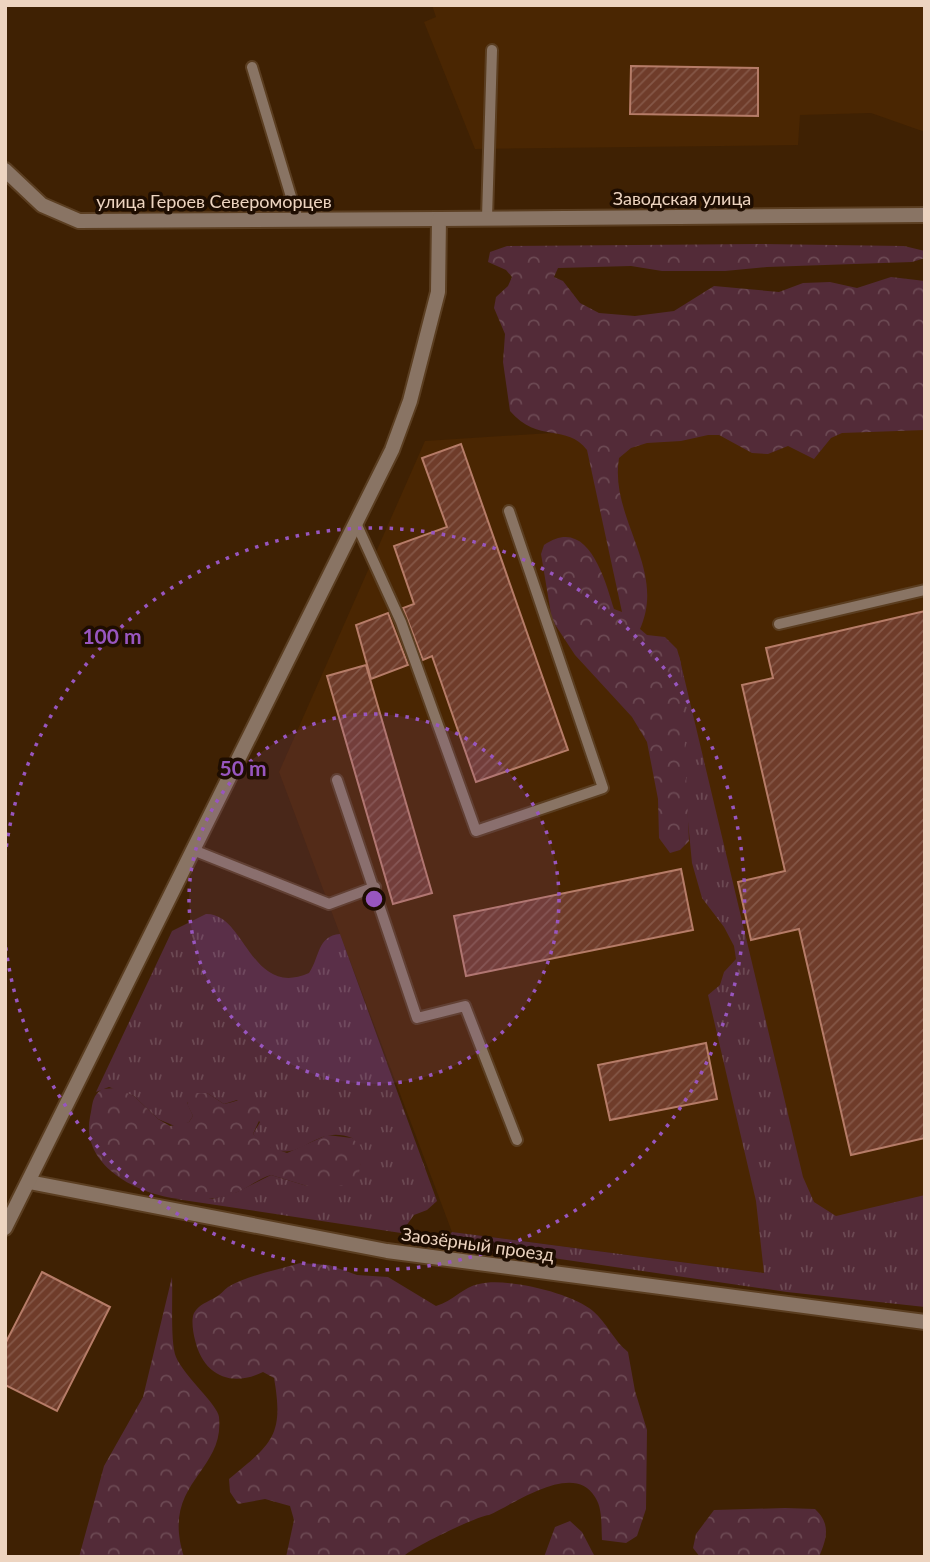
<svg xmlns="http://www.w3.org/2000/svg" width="930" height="1562" font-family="Lato,sans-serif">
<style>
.built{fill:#4a2602}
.grass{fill:url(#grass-tufts)}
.forest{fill:url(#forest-crowns)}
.building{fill:url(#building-hatch);stroke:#b67c68;stroke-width:2}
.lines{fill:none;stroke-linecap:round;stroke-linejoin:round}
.service-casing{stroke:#5b3e21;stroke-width:14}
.minor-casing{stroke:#5b3e21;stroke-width:18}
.tertiary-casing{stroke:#5b3e21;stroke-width:18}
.service{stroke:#897464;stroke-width:10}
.minor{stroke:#897464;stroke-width:14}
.tertiary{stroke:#897464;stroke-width:14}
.ring{fill:none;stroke:#9856bf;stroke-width:3.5;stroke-dasharray:3.5 7}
.labels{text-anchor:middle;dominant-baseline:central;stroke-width:7;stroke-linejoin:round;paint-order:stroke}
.street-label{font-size:18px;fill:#edd4c0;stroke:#1e0d01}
.centre{fill:#9856bf;stroke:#1e0d01;stroke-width:3.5}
.ring-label{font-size:21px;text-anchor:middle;font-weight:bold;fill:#9856bf;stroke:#1e0d01;stroke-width:7;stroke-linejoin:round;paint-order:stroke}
</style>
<defs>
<pattern id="grass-tufts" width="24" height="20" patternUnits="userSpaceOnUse" patternTransform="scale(1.75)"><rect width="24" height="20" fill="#532b38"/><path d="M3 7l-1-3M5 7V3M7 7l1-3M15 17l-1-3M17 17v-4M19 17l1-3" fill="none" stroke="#6c4953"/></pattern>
<pattern id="forest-crowns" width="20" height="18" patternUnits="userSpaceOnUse" patternTransform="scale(1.75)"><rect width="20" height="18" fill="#532b38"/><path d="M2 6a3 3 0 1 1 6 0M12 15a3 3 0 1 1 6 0" fill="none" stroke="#6c4953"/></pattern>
<pattern id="building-hatch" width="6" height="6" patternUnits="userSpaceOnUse" patternTransform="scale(1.75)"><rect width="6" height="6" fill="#6f3c2a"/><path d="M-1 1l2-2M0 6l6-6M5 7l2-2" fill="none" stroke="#845747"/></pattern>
</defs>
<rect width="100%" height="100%" fill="#3f2103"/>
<path class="built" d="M432,5H925V132L871,113L800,115L798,145L475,149L424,22L436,17Z
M925,427V1239L764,1273L452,1232L279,772L425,441L582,431Z"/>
<path class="grass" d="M671,646L679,656L803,1177L814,1202L836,1216L925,1195V1307L787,1292L443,1242L452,1232L764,1273L756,1201L708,995L720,985L724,972L736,959L734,946L724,927L702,898L692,863Z
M206,914C246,913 250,999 309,973C320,957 317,936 340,934L437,1201L427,1210L414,1215L401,1233L176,1199H212L237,1192L271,1175L307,1186L358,1175L361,1161L352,1138C308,1121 298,1179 253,1134L260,1122L237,1100L224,1104L207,1093L187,1103L193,1116L189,1122L177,1127L158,1119L134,1096L109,1087L96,1092L172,931Z"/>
<path class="forest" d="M759,244L904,246L925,251V258L912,262L767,267L725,271H662L631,266L558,268L554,277L563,281L580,303L599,313L635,316L674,311L714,286L779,292L803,283L830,282L857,288L891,277L925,281V430L842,433L831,438L814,459L788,446L768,454L752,453L719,435H708L681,441L647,443L631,448L619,458C609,518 667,569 640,629L647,635L665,637L677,649L681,663L689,841L680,850L670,853L659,838L658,799L647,742L632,717L575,655L552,620L541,554L544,545C588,514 605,580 614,609L622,612L587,450C567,423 538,444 510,411L503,362L505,334L494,308L496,297L508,286L512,277L506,270L488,262L490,252L507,246Z
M115,1088L134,1096L158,1119L170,1126L189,1122L193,1116L187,1104L194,1093H207L224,1104C239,1102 255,1089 265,1108L253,1134L270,1147L287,1153L327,1135L352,1138L361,1147L363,1154L357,1182L342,1186H307L271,1175C260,1178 252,1185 242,1190C223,1199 200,1201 179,1199C139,1195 80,1166 90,1117C93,1105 91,1097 102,1089Z
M300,1263L329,1265L357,1275L388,1277L436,1306C453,1301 463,1287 479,1284C506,1277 572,1293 593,1311C607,1323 614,1341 628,1352L635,1391L647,1430L646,1509L637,1536L626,1543L602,1540C601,1526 603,1509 595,1497C574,1461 516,1503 489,1515C477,1516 409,1549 403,1557H286L294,1520L290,1506L265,1499L238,1504L230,1492L229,1479C273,1443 284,1435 274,1378L263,1372C231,1388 203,1375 195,1340C193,1332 191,1320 194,1313C199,1304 208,1302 216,1297C220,1295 224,1290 228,1287C248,1275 278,1270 300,1263Z
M172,1277C173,1295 170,1343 176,1357C184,1376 218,1405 219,1417C225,1473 160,1482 184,1557H79L104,1466L143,1397Z
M785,1508L815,1509C831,1524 827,1538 819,1557H700L693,1548L696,1534L714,1510Z
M570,1521L582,1532L595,1557H544L555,1527Z"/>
<path class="building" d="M631,66L758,68V116L630,114Z
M461,444L568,750L476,782L432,656L423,660L403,608L414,604L394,546L447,527L422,458Z
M925,611V1138L851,1155L799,929L751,940L738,882L785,871L742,685L773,678L766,648Z
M388,613L408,665L371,679L356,625Z
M366,665L432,893L393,904L327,676Z
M681,869L693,930L466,976L454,916Z
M706,1043L717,1099L610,1120L598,1065Z
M42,1272L110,1307L57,1411L5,1385V1344Z"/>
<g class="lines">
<g class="service-casing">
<path id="service" d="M252,67L298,220
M487,218L492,50
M356,523L401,622L476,831L603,788L509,511
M779,624L925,590
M337,780L417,1018L465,1006L517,1140
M193,850L329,904L375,887"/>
</g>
<g class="minor-casing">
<path id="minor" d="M5,170L42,205L79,221L439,219
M29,1182L387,1251L925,1322"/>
</g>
<g class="tertiary-casing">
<path id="tertiary" d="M5,1228L392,450L410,401L438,292L439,219L925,215"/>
</g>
<use href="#service" class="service"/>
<use href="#minor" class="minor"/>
<use href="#tertiary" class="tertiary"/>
</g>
<circle cx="374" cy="899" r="185" fill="#9856bf" fill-opacity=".12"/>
<g class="ring">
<circle cx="374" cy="899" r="185"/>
<path d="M5 857A371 371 0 1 1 5 941"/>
</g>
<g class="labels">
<g class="street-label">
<text x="682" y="198">Заводская улица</text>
<text x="214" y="201">улица Героев Североморцев</text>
<text transform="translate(478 1244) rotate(8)">Заозёрный проезд</text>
</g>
</g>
<circle cx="374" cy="899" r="10" class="centre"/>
<g class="ring-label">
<text x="112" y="644">100 m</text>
<text x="243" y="776">50 m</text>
</g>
<rect width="930" height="1562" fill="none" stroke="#edd4c0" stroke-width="14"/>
</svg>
